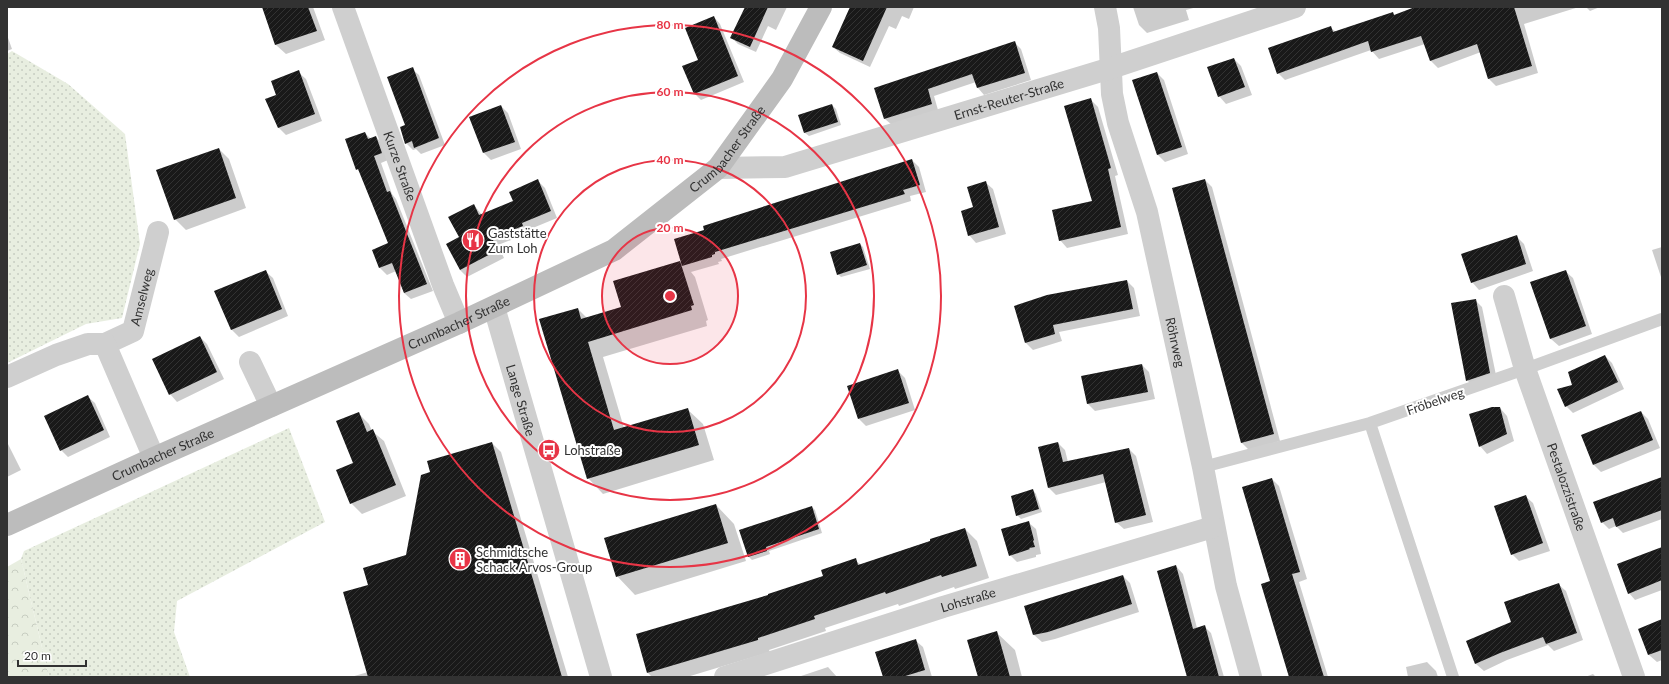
<svg xmlns="http://www.w3.org/2000/svg" width="1669" height="684" font-family="Lato,sans-serif">
<style>
.grass{fill:url(#grass-dots)}
.park{fill:url(#park-crowns)}
.shadow{fill:#0003}
.building{fill:url(#building-hatch)}
.lines{fill:none;stroke-linecap:round;stroke-linejoin:round}
.lane{stroke:#cfcfcf;stroke-width:12}
.street{stroke:#cfcfcf;stroke-width:22}
.secondary{stroke:#bcbcbc;stroke-width:22}
.ring{fill:none;stroke:#e73546;stroke-width:2}
.labels{text-anchor:middle;dominant-baseline:central;stroke-width:4;stroke-linejoin:round;paint-order:stroke}
.street-label{font-size:13px;fill:#323232;stroke:#fff}
.poi-label{font-size:13px;fill:#323232;stroke:#fff;text-anchor:start}
.centre{fill:#e73546;stroke:#fff;stroke-width:2}
.ring-label{font-size:12px;text-anchor:middle;font-weight:bold;fill:#e73546;stroke:#fff;stroke-width:4;stroke-linejoin:round;paint-order:stroke}
</style>
<defs>
<pattern id="grass-dots" width="8" height="8" patternUnits="userSpaceOnUse"><rect width="8" height="8" fill="#e8eee0"/><path d="M2 2h.1M6 6h.1" fill="none" stroke="#c7cdc1" stroke-width="1.8" stroke-linecap="round"/></pattern>
<pattern id="park-crowns" width="20" height="18" patternUnits="userSpaceOnUse"><rect width="20" height="18" fill="#e8eee0"/><path d="M2 6a3 3 0 1 1 6 0M12 15a3 3 0 1 1 6 0" fill="none" stroke="#c7cdc1"/></pattern>
<pattern id="building-hatch" width="6" height="6" patternUnits="userSpaceOnUse"><rect width="6" height="6" fill="#191919"/><path d="M-1 1l2-2M0 6l6-6M5 7l2-2" fill="none" stroke="#323232"/></pattern>
</defs>
<rect width="100%" height="100%" fill="#fff"/>
<path class="grass" d="M12,51L68,84L125,134L140,244L122,318L86,324L7,363V54Z
M289,428L325,522L177,601L174,632L190,677H49L21,559L24,551Z"/>
<path class="park" d="M21,559L49,677H7V567Z"/>
<path class="shadow" d="M263,7H313L325,40L286,54L276,45Z
M746,7H787L776,30L768,26L756,52L738,44L732,38Z
M851,7H914L909,19L902,16L896,29L889,26L870,67L840,53L833,47Z
M1133,7H1197L1186,10L1189,20L1147,33L1139,25Z
M1418,7H1579L1524,24L1538,73L1496,86L1489,79L1481,52L1438,68L1431,61L1425,44L1379,59L1371,50L1285,80L1278,73L1330,27L1336,32L1393,14L1395,16Z
M1586,7H1600L1590,11Z
M714,17L720,24L744,82L701,100L694,93Z
M7,35L12,49L7,51Z
M1014,42L1021,49L1031,80L984,95L978,88L976,82L934,96L938,110L892,125L885,119L876,88Z
M1234,59L1241,66L1252,95L1226,104L1219,96Z
M412,69L419,75L445,145L421,154L416,149L413,150L406,143Z
M298,72L306,79L322,121L286,135L279,128L266,100L278,95Z
M1157,73L1164,80L1188,154L1165,162L1158,155L1134,81Z
M1090,99L1098,107L1118,175L1115,176L1128,234L1067,248L1060,240L1093,202Z
M832,105L836,109L841,125L809,136L805,133L800,116Z
M501,106L508,113L521,149L491,160L484,153L470,118Z
M365,133L371,139L376,137L383,144L388,160L381,163L392,194L396,199L433,291L411,299L404,293L396,271L387,275L380,268L373,251L389,244L361,173L357,169Z
M219,149L229,159L246,208L186,230L175,219Z
M912,160L919,167L926,192L910,196L911,201L721,259L722,261L718,262L719,264L691,272L695,277L708,320L706,321L707,326L603,357L624,428L687,409L703,424L714,460L603,494L588,478L578,309L587,318L622,308L680,262L683,264L705,230Z
M1205,180L1212,187L1280,441L1249,450L1242,443Z
M538,181L545,188L557,218L528,230L529,233L498,245L504,258L467,277L460,270V237L474,205L482,215L514,202Z
M985,182L993,189L1006,234L976,243L969,235L974,208Z
M1516,236L1524,244L1533,271L1479,290L1472,282Z
M860,244L863,247L870,269L841,277L838,274Z
M1662,247V280L1652,250Z
M265,271L273,278L288,316L239,337L232,330L216,292Z
M1565,271L1573,278L1592,334L1559,346L1551,339L1531,283Z
M1127,281L1134,288L1140,316L1059,332L1062,341L1033,350L1026,343L1015,306Z
M1475,300L1482,307L1497,380L1474,387L1467,380Z
M200,337L207,344L224,379L177,402L170,394Z
M1605,356L1612,363L1624,389L1573,413L1566,406L1573,385Z
M1142,365L1149,372L1155,399L1095,411L1088,404L1082,377Z
M897,370L905,378L915,410L866,426L859,419Z
M87,396L95,403L110,437L68,457L61,450Z
M1500,408L1507,416L1514,441L1487,454L1480,446Z
M1641,412L1648,419L1660,448L1601,472L1594,465Z
M358,413L369,424L372,431L384,441L406,496L362,514L351,503Z
M7,442L21,470L7,477Z
M492,443L501,452L568,677H351L368,672L369,585L407,556Z
M1058,443L1065,450L1068,462L1129,449L1136,456L1153,522L1124,529L1116,522L1106,482L1056,495L1049,488L1039,448Z
M1272,479L1279,486L1307,579L1299,582L1328,677H1290L1272,582Z
M1662,479V519L1623,533L1616,526L1609,529L1602,522Z
M1033,490L1036,494L1042,512L1021,519L1017,515Z
M1525,496L1533,503L1550,551L1519,561L1512,554Z
M716,505L734,524L746,561L635,595L617,576Z
M812,507L815,510L822,533L769,551L770,554L752,560L749,557Z
M1028,522L1036,529L1041,554L1036,555V557L1017,562L1010,555Z
M965,529L977,541L989,578L955,589L954,587L899,606L898,604L825,628L826,631L769,650L770,652L687,677H652L648,673L770,596L824,576L855,560L861,565Z
M1662,548V590L1635,600L1629,593Z
M1176,566L1183,574L1197,628L1204,626L1211,633L1224,677H1187Z
M1123,576L1130,583L1139,612L1055,639L1042,642L1034,635L1026,606Z
M1558,584L1566,591L1583,640L1554,651L1548,645L1507,660L1484,671L1476,664L1467,642L1512,623Z
M1662,620V660L1657,662L1649,655L1639,629Z
M996,632L1015,650L1022,677H979Z
M915,640L923,647L932,677H884Z
M1427,662L1436,671L1438,677H1408L1406,667Z
M828,667L837,677H798Z
M1593,674L1596,677H1585Z"/>
<path class="building" d="M262,7H308L317,31L275,45Z
M745,7H768L750,47L730,38Z
M850,7H887L863,61L832,47Z
M1415,7H1514L1532,66L1488,79L1477,44L1430,61L1421,36L1371,52L1368,41L1277,74L1268,48L1331,26L1333,32L1393,12L1394,15Z
M714,16L738,76L694,94L682,66L698,60L685,28Z
M1015,41L1025,73L977,88L972,74L928,89L932,104L884,119L874,88Z
M1234,58L1245,87L1218,97L1207,67Z
M413,67L439,138L414,148L412,141L405,144L400,127L405,125L387,77Z
M299,70L315,114L278,128L265,99L276,95L271,81Z
M1157,72L1182,147L1157,155L1132,80Z
M1091,98L1111,168L1108,169L1121,227L1059,241L1052,210L1092,201L1064,106Z
M832,104L838,122L804,133L798,115Z
M501,105L515,142L483,153L469,117Z
M365,132L368,139L376,136L382,153L374,156L387,192L390,191L427,284L404,293L392,263L379,268L372,250L388,243L358,169L356,170L345,139Z
M219,148L236,198L174,220L156,170Z
M912,159L920,185L903,190L905,194L715,252V254L712,255V257L682,266L674,239L704,230L703,226Z
M538,179L551,211L522,223L523,226L492,238L498,250L460,270L446,244L459,237L448,217L474,204L479,215L513,201L509,192Z
M1205,179L1274,434L1241,443L1172,188Z
M986,181L999,227L968,236L961,211L973,207L967,187Z
M1517,235L1526,264L1471,283L1461,254Z
M860,243L867,265L837,275L830,252Z
M680,261L694,305L691,306L692,310L588,342L614,430L688,408L699,445L587,479L539,319L578,308L581,319L621,307L613,281Z
M266,270L282,309L231,330L214,291Z
M1566,270L1586,326L1550,339L1530,282Z
M1127,280L1133,309L1053,325L1055,334L1025,343L1014,306L1047,295Z
M1476,299L1490,373L1466,381L1451,303Z
M200,336L217,372L169,395L152,359Z
M1605,355L1618,382L1565,407L1557,389L1572,385L1568,372Z
M1142,364L1148,392L1087,404L1081,376Z
M898,369L909,403L858,419L847,386Z
M88,395L104,430L60,451L44,416Z
M1492,407H1500L1507,434L1479,447L1469,414Z
M1641,411L1653,440L1593,465L1581,435Z
M359,412L367,432L373,429L396,485L350,504L336,470L353,463L336,421Z
M492,442L562,677H368L343,592L368,585L363,568L406,555L421,475L430,472L427,461Z
M1058,442L1063,462L1129,448L1146,515L1115,523L1103,474L1048,488L1038,447Z
M1662,477V510L1616,527L1613,518L1601,523L1593,502Z
M1272,478L1300,572L1292,574L1324,677H1289L1261,584L1270,581L1242,487Z
M1033,489L1039,509L1016,516L1011,496Z
M1526,495L1543,543L1511,555L1494,506Z
M716,504L728,543L616,577L604,538Z
M812,506L819,529L766,547L767,551L748,557L739,530Z
M1029,521L1034,540L1033,541L1035,547L1029,548L1030,549L1009,556L1001,529Z
M965,528L977,566L942,577L941,575L886,594L885,592L814,616L815,619L758,638V640L647,673L636,634L768,595V594L823,576L821,570L856,558L858,565L930,541V539Z
M1662,547V580L1628,594L1617,564Z
M1176,565L1193,629L1205,625L1219,677H1187L1157,571Z
M1123,575L1132,604L1048,632L1033,635L1024,606Z
M1559,583L1577,633L1546,644L1543,637L1500,653L1475,664L1466,641L1511,622L1504,602Z
M1662,619V650L1648,655L1638,629Z
M997,631L1010,677H978L967,640Z
M916,639L925,670L902,677H883L875,652Z"/>
<g class="lines">
<path class="lane" d="M1370,423L1453,677
M1203,467L1370,423L1525,369L1662,319"/>
<g class="street">
<path id="s1" d="M343,7L443,285L459,323"/>
<path id="s2" d="M1105,7L1109,28L1112,94L1118,123L1147,212L1203,467L1226,586L1251,677"/>
<path id="s3" d="M718,168L785,167L1111,68L1295,7"/>
<path id="s4" d="M1504,296L1525,369L1634,677"/>
<path id="s5" d="M494,307L601,677"/>
<path id="s6" d="M105,344L133,331L158,232"/>
<path d="M250,362L271,406"/>
<path d="M7,377L56,355L88,344H105L154,458"/>
<path id="s7" d="M725,677L943,607L1213,527"/>
</g>
<path class="secondary" id="s8" d="M7,525L154,458L459,323L614,250L718,168L782,79L821,7"/>
</g>
<circle cx="670" cy="296" r="68" fill="#e73546" fill-opacity=".12"/>
<g class="ring">
<circle cx="670" cy="296" r="68"/>
<circle cx="670" cy="296" r="136"/>
<circle cx="670" cy="296" r="204"/>
<circle cx="670" cy="296" r="271"/>
</g>
<defs>
<g id="restaurant-disc" transform="scale(1.15)"><circle r="9.5" fill="#e73546" stroke="#fff"/><path d="M-5-6h1v4h1v-4h1v4h1v-4h1v5L-1.5 .5V6h-2V.5L-5-1ZM5-6V6H3V1.5H1.5Q1.5-4 5-6Z" fill="#fff"/></g>
<g id="bus-disc" transform="scale(1.15)"><circle r="9.5" fill="#e73546" stroke="#fff"/><path d="M-5-6H5V4H4V6H2V4H-2V6H-4V4H-5ZM-3.5-4V0h7V-4ZM-3.5 1.2v1.5H-2V1.2ZM2 1.2v1.5H3.5V1.2Z" fill="#fff"/></g>
<g id="building-disc" transform="scale(1.15)"><circle r="9.5" fill="#e73546" stroke="#fff"/><path d="M-4-6H4V6H1V3H-1V6H-4ZM-2.5-4.3h1.7v1.8h-1.7ZM.8-4.3h1.7v1.8H.8ZM-2.5-1h1.7V.8h-1.7ZM.8-1h1.7V.8H.8Z" fill="#fff"/></g>
</defs>
<g fill-rule="evenodd">
<use href="#restaurant-disc" x="473" y="240"/>
<use href="#bus-disc" x="549" y="450"/>
<use href="#building-disc" x="460" y="559"/>
</g>
<g class="labels">
<g class="street-label">
<text stroke="none"><textPath href="#s3" startOffset="301">Ernst-Reuter-Straße</textPath></text>
<text stroke="none"><textPath href="#s8" startOffset="819">Crumbacher Straße</textPath></text>
<text stroke="none"><textPath href="#s1" startOffset="169">Kurze Straße</textPath></text>
<text stroke="none"><textPath href="#s6" startOffset="66">Amselweg</textPath></text>
<text stroke="none"><textPath href="#s8" startOffset="495">Crumbacher Straße</textPath></text>
<text stroke="none"><textPath href="#s2" startOffset="344">Röhrweg</textPath></text>
<text stroke="none"><textPath href="#s5" startOffset="97">Lange Straße</textPath></text>
<text transform="translate(1435 401) rotate(-19)">Fröbelweg</text>
<text stroke="none"><textPath href="#s8" startOffset="171">Crumbacher Straße</textPath></text>
<text stroke="none"><textPath href="#s4" startOffset="201">Pestalozzistraße</textPath></text>
<text stroke="none"><textPath href="#s7" startOffset="255">Lohstraße</textPath></text>
</g>
<g class="poi-label">
<text x="488" y="233">Gaststätte<tspan x="488" dy="15">Zum Loh</tspan></text>
<text x="564" y="450">Lohstraße</text>
<text x="476" y="552">Schmidtsche<tspan x="476" dy="15">Schack Arvos-Group</tspan></text>
</g>
</g>
<circle cx="670" cy="296" r="6" class="centre"/>
<g class="ring-label">
<text x="670" y="29">80 m</text>
<text x="670" y="96">60 m</text>
<text x="670" y="164">40 m</text>
<text x="670" y="232">20 m</text>
</g>
<rect width="1669" height="684" fill="none" stroke="#323232" stroke-width="16"/>
<path d="M18 660v6h68v-6" fill="none" stroke="#323232" stroke-width="2"/>
<text x="24" y="660" font-size="12" fill="#323232" stroke="#ffffff" stroke-width="3" paint-order="stroke">20 m</text>
</svg>
